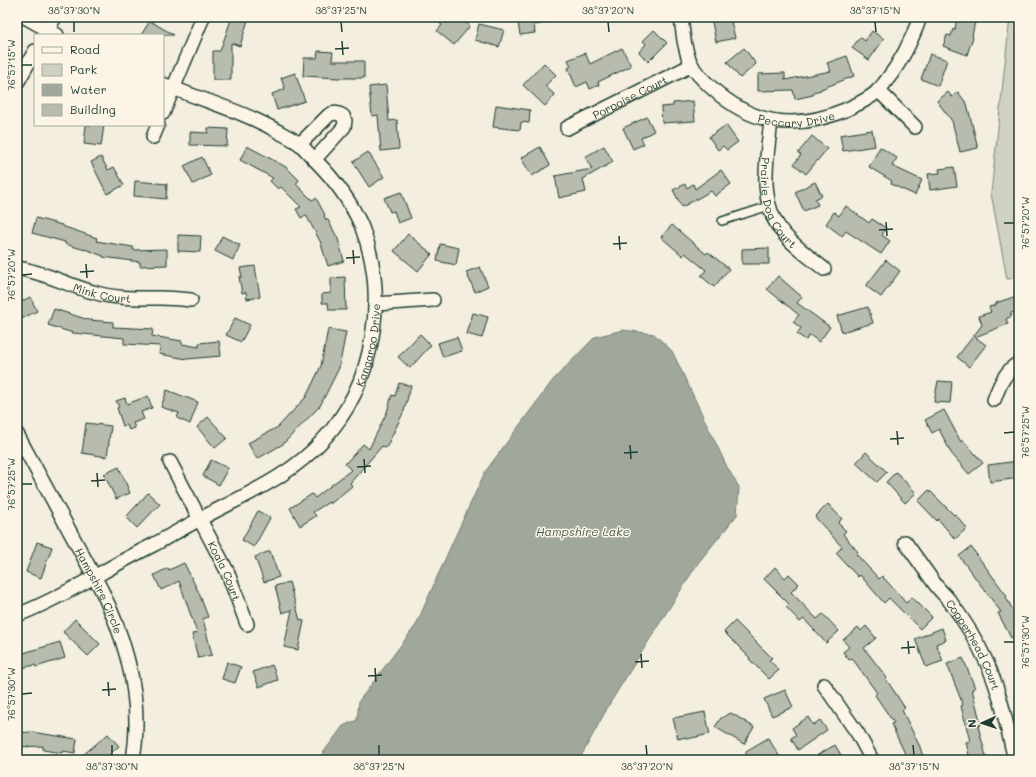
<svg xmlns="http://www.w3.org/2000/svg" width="1036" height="777" font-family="Mali,sans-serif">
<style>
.green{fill:#d0d1c2;stroke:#78877b}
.water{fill:#a0a89b;stroke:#6c7d72}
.building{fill:#b8bcae;stroke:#1f3d34}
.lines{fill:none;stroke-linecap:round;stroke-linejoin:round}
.lane-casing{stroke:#1f3d34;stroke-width:10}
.street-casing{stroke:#1f3d34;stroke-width:16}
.lane{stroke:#fcf5e5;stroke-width:7}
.street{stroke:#fcf5e5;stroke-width:13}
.ticks{fill:none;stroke:#1f3d34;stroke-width:1.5}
.labels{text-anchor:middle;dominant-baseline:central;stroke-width:3;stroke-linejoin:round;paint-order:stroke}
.street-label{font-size:11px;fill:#1f3d34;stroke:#fcf5e5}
.water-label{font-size:12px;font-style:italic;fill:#465d53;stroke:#fcf5e5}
.neatline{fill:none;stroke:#1f3d34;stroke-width:1.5}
.ticks-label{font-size:10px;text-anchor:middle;fill:#1f3d34}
</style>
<rect width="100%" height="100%" fill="#f3eede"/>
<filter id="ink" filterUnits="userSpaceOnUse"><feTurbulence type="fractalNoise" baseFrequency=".025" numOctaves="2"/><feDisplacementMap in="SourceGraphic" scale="8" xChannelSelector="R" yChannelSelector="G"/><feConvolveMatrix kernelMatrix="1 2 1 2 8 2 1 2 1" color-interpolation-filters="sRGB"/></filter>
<g filter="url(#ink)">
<path class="green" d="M1010,17H1019V278L1007,279L991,193Z"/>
<path class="water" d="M623,330L654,334L672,351L728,469L739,487L737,515L698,563L661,621L610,703L579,760H318L343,726L357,720L359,701L416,625L450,548L485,472L553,380L595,337Z"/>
<path class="building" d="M232,17H249L240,46L231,43V80H213V51H220Z
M432,17H459L470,26L454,45L437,31L442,25Z
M517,17H551V22L534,25L535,33L520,35Z
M711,17H730L735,38L716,42Z
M957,17H976L972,36L973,37L967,55L943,46L947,35L951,36L953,29L955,30Z
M150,21L174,35H141Z
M479,24L504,30L499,47L475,40Z
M654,30L667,43L648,62L639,52L646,44L643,41Z
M872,31L884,39L869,60L852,48L860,37L865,41Z
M622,48L631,66L598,82L599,85L590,89L587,82L576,87L568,68L571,66L568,60L585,53L590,64Z
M744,48L756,64L740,78L727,62Z
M318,51L333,52L332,61H364V78H338L303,76L304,58H317Z
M930,54L947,60L938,86L921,79Z
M847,56L854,76L821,89V90L813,92V95L795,99L793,90L758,91V74L785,73V80L831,71L827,63Z
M544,63L556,75L545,86L555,95L545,106L523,85Z
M295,73L305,101L277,110L272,94L285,89L281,78Z
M386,85L389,121L397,120L399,149L381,151L378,115L372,116L369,87Z
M948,92L952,97L958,92L967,104L978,148L960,152L952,121L937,101Z
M693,101L695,121L662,123L661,107L673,106V103Z
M496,105L530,110L529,123L521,122L520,130L493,127Z
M647,117L654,131L641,138L644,144L633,149L623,128Z
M86,125H104L101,146L84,144Z
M726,125L738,142L727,150L723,146L718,150L709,137Z
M208,128L228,129L227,146L190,145V132L208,133Z
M872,130L875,146L843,151L840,135Z
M812,136L827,149L806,174L794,164L801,155L798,153Z
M247,146L286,167L299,180L296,184L312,200L316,198L325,215L324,216L326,220H328L338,239L344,261L328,266L320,241L306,215L301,218L296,209L301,207L281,187L278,189L270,181L273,178L240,160Z
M604,146L613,162L583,179L586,192L559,198L555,176L592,169L585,157Z
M540,147L550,165L532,176L521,158Z
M880,147L897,158L892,166L922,180L915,195L891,184L892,181L869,167Z
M368,152L384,177L369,187L353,162Z
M101,157L108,170L114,167L124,185L107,194L91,162Z
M202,157L211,175L193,184L184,166Z
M954,167L957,186L930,190L928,174L940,173L939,169Z
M721,170L731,184L715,196L711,191L682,207L673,190L685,184L687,188L693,184L695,189Z
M135,181L167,184L166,199L134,196Z
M815,182L822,196L815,199L818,205L804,211L795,192Z
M401,192L411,218L398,223L394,211L390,212L384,198Z
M846,206L869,223L872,219L886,228L882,235L890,241L881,254L846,231L842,236L826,224L834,212L839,216Z
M36,218L62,225V226L97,238L96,241L133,247V250L167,249V265L140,266V262L103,257V256L85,249V250L65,244V242L32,233Z
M672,225L706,254L708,252L729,269L714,287L701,276L706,270L685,253L683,256L661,237Z
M408,234L432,254L418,271L394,251Z
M178,235L201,236L200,252L178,251Z
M222,236L240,245L233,260L215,251Z
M440,244L459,248L456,265L437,261Z
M769,248V264H742V249Z
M886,260L900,271L881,297L866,286Z
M255,266L260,297L247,299L246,292L242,293L239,277H242L240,268Z
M480,267L488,286L475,292L466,272Z
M778,276L802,297L797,303L830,327L819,342L810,335L806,340L797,334L801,328L793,322L799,315L767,289Z
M345,277L346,310H329L328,303H322V294L331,293V278Z
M1019,295V312L1010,313L1012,316L1006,319L1008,324L975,337L986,345L969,367L957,357L982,325L979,316L991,312L989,307L996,305V303Z
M30,297L37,311L17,321V304Z
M868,307L873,323L842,332L837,316Z
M54,309L89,320L113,322V327L153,329L152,336L182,341V344L199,347V343L219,341L221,356L187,359L159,354L160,346L124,344V338L73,333L48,325Z
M473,313L488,317L482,338L467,334Z
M235,318L250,325L241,342L226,335Z
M328,329L346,332L339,368L320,406L283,444L257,459L248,443L278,427L306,397L321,366Z
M420,334L431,345L410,368L398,357Z
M457,337L462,351L443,357L438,343Z
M938,381L952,382L950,403L934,402Z
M399,383L411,386L404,411L386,448L382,446L350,483L352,486L330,504L329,502L313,512L316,516L300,526L290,508L312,494L315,498L351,470L345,464L363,444L369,449L387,412L392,395L395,396Z
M167,390L198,402L190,424L177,418L179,413L161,407Z
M148,396L152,408L141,412L144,419L133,423L135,428L129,430L127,425L123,426L117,408L119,407L116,401L125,398L127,404Z
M944,410L961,442L963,440L983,463L969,474L951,453L939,429L932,433L925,420Z
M208,417L227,438L215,448L197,427Z
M86,423L111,426L107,457L82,453Z
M866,452L887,472L877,482L856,463Z
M211,460L228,468L219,485L203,476Z
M1018,461L1019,478L990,482L988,465Z
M119,467L130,493L116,499L104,474Z
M896,472L916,493L905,503L886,482Z
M929,490L954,515L955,514L967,528L955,539L938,519L937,521L918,501Z
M148,493L160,504L137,528L126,517Z
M828,504L842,519L838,523L846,531L843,534L858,552L856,554L879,579L882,576L906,603L912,597L932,617L920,629L889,598L884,603L860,575L858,577L836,553L842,547L815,517Z
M258,511L270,518L254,547L242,540Z
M37,542L52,547L41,578L26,572Z
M971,547L1007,596L1006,597L1019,622V633L1011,638L998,613L1001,612L959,556Z
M270,551L279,577L264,582L255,557Z
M184,563L199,593L208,617L203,619L212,655L198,658L192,634L197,633L179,581L161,590L154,575L168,568L169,570Z
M775,567L785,578L789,574L799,584L791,592L817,619L823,614L839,631L826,643L804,619L800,622L786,607L789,604L764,579Z
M289,582L300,620L304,621L298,650L284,647L292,610L282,613L275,586Z
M75,619L100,644L88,656L63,632Z
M735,621L772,658L769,660L779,670L769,679L749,659L750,658L724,632Z
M866,626L876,638L864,648L887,678L886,679L905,708L902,710L920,747L924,760H908L891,724L894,723L875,695L877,693L852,658L849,660L843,652L849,647L843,640L858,627L861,631Z
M942,628L946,640L936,644L943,661L926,667L915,639Z
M60,642L65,658L36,667L35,665L17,669V655Z
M963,658L975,688L972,689L981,725L978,726L987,760H970L966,742L970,741L961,706L963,705L947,664Z
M227,662L241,667L235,683L222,679Z
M272,665L278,680L259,687L253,672Z
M785,690L793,707L772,716L764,699Z
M705,712L710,734L687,739L686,737L678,739L673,718Z
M731,713L754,727L744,744L715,727L721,718Z
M808,717L813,725L820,720L827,730L798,750L791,738L796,735L792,728Z
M31,732L77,739L75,753L63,751L62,753L43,750V746L17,747V733Z
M108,734L119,746L103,760H77Z
M768,738L780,757L775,760H750L746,755V751Z
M835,745L844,760H809Z"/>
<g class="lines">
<g class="lane-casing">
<path id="lane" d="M722,221L769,206"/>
</g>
<g class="street-casing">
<g id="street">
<path d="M25,17L57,35"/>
<path id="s1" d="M681,17C683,33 684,49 691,64C696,74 705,82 713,89C753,125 795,131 845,110C856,105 870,99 879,90C881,87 884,84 886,81C902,61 912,40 920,17"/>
<path d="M44,35L55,17"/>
<path d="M17,83L35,51"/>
<path d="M878,90L915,127"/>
<path d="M163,113L203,17"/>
<path id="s2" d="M771,121C767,158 757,203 784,234C795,247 811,258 824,269"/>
<path id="s3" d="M567,128L692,65"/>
<path d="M153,137L158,125"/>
<path d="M300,144L329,115C334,112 338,113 343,116L345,121L344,127L315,159"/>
<path id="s4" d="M17,268C44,272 67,285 93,292C115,299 138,298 160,298C171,298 181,299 191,300"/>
<path d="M375,304L433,300"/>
<path d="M994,400C999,386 1005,371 1019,363"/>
<path id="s5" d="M17,434L101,589C127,642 143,702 133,760"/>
<path id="s6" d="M170,462L227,571L247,624"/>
<path id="s7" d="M905,542C915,556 925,570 935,584C939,590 945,595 949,600C964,620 977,641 987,663C1001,694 1007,727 1015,760"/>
<path id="s8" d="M17,615C45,605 70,590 96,576C115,565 135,554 155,544C178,531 201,518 225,506C260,488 295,471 322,441C375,385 389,295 361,225C350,200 334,179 315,160C310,155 306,150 301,145C295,140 286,136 279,132C243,111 201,100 163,84"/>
<path d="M824,685L858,734L872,760"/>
</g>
</g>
<use href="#lane" class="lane"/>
<use href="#street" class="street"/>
</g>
</g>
<path class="ticks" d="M74,22V32M341,22L342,32M608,22L609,32M875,22L876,32M342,41L343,55M335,49L349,48M22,65H32M886,222L887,236M1004,223H1014M879,230L893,229M619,236L620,250M613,244L627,243M353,250L354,264M346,258L360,257M86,264L87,278M80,272L94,271M22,275L32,274M897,431L898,445M1004,433L1014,432M890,439L904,438M630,445L631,459M624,453L638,452M364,459L365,473M357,467L371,466M97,473L98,487M91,481L105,480M22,484H32M908,641L909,654M1004,642H1014M901,648L915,647M641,654L642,668M635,662L649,661M375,668L376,682M368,676L382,675M108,682L109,696M102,690L116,689M22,694L32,693M112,745V755M379,745V755M646,745L647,755M913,745L914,755"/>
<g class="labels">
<g class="street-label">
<text stroke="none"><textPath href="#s3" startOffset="70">Porpoise Court</textPath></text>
<text stroke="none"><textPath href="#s1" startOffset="174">Peccary Drive</textPath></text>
<text stroke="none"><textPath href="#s2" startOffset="85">Prairie Dog Court</textPath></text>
<text stroke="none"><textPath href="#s4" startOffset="89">Mink Court</textPath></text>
<text stroke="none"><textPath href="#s8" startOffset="461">Kangaroo Drive</textPath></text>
<text stroke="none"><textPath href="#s6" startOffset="122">Koala Court</textPath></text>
<text stroke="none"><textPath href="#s5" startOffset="177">Hampshire Circle</textPath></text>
<text stroke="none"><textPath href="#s7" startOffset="124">Copperhead Court</textPath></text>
</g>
<g class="water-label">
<text x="583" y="531">Hampshire Lake</text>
</g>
</g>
<rect width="1036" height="777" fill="none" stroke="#fcf5e5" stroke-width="44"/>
<rect x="34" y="34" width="130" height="92" fill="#fcf5e5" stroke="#a4ab9e"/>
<rect x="42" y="47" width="20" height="6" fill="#fcf5e5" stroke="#a4ab9e"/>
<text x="70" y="54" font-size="12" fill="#1f3d34">Road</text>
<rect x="42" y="64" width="20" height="12" fill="#d0d1c2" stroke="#a4ab9e"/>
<text x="70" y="74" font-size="12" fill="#1f3d34">Park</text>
<rect x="42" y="84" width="20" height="12" fill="#a0a89b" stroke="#a4ab9e"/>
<text x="70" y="94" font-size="12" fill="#1f3d34">Water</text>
<rect x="42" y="104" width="20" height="12" fill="#b8bcae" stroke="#a4ab9e"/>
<text x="70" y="114" font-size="12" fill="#1f3d34">Building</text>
<g transform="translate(982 723) rotate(267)" stroke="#fcf5e5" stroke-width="3" paint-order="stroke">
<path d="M0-3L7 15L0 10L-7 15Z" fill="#1f3d34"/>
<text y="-6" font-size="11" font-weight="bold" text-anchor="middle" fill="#1f3d34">N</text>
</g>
<rect x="22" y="22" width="992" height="733" class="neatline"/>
<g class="ticks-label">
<text x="74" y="14">38°37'30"N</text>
<text x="341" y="14">38°37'25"N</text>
<text x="608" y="14">38°37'20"N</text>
<text x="875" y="14">38°37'15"N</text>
<text transform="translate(11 65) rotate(-90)" y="4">76°57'15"W</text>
<text transform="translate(1025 223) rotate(-90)" y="4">76°57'20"W</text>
<text transform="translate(11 275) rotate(-90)" y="4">76°57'20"W</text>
<text transform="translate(1025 432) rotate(-90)" y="4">76°57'25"W</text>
<text transform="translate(11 484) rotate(-90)" y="4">76°57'25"W</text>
<text transform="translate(1025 642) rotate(-90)" y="4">76°57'30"W</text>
<text transform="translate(11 694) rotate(-90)" y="4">76°57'30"W</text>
<text x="112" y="770">38°37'30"N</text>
<text x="379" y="770">38°37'25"N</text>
<text x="647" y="770">38°37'20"N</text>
<text x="914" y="770">38°37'15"N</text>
</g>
</svg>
